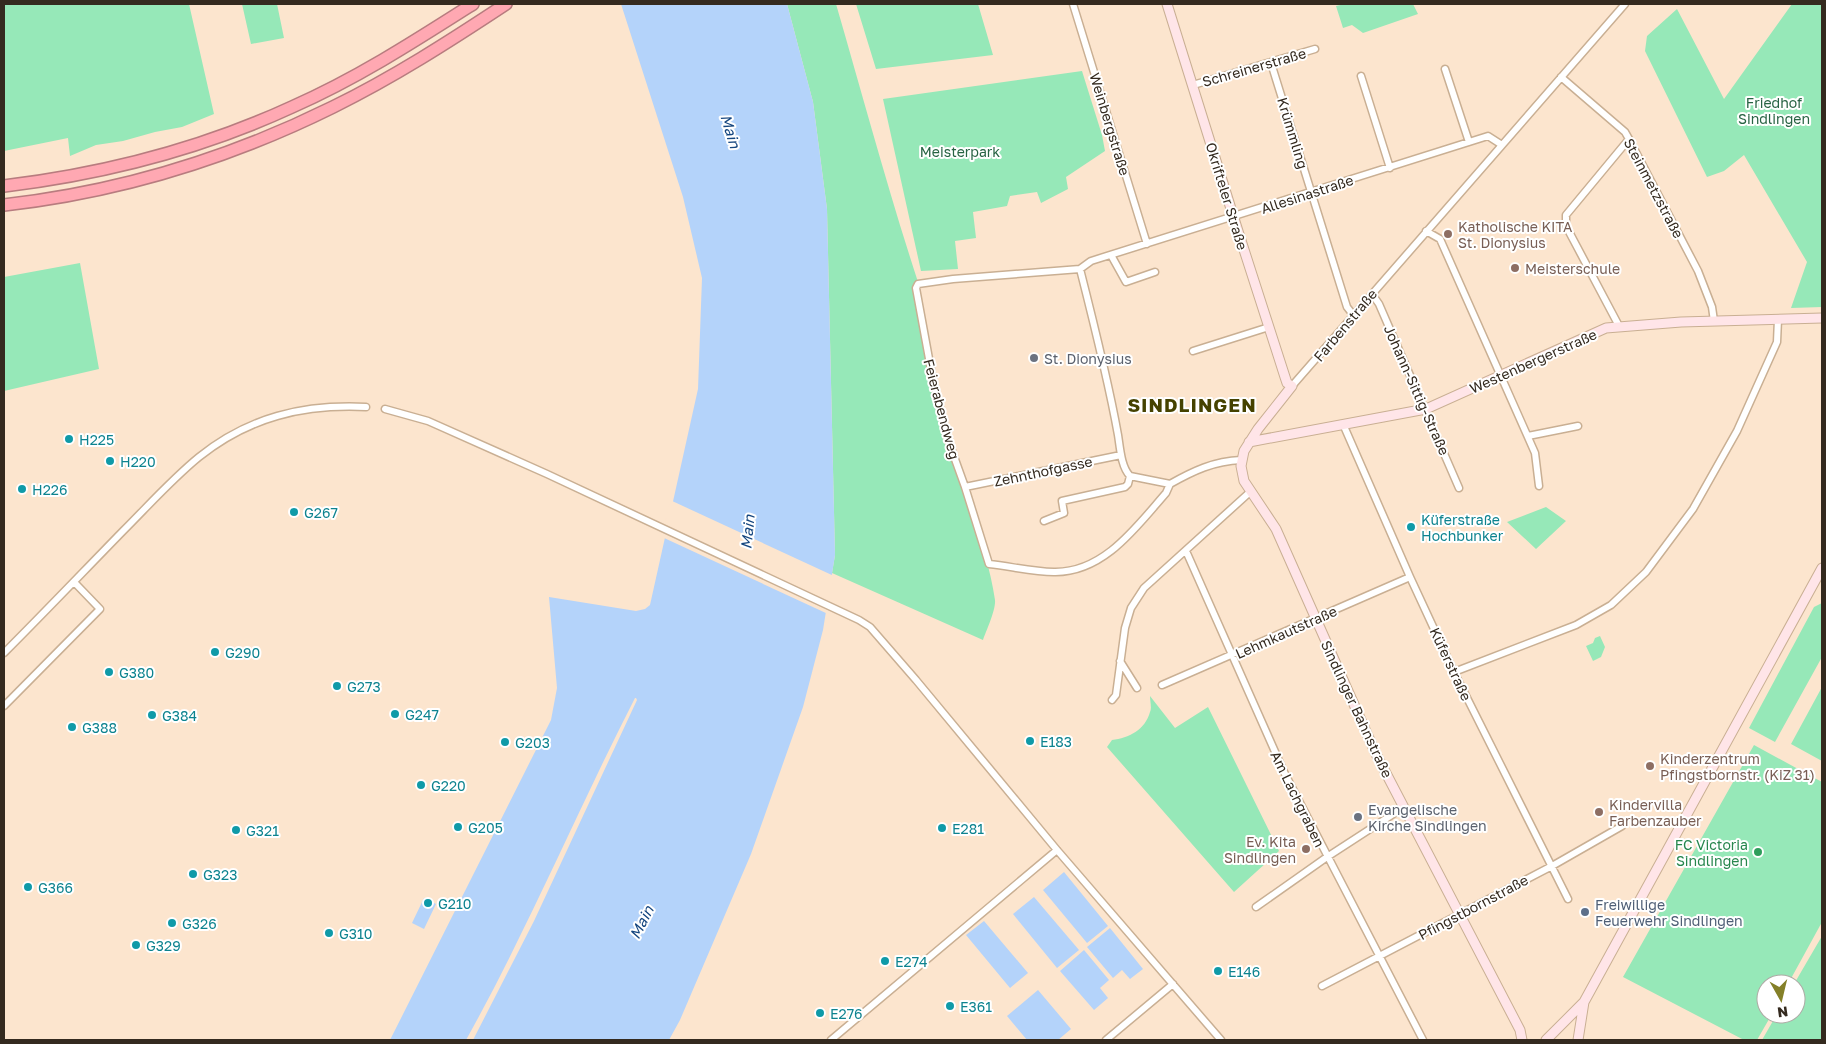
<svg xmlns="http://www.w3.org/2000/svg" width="1826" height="1044" font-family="'Golos Text',sans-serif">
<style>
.green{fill:#96e8b8}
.water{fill:#b4d3fa}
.pier{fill:#fce5ce}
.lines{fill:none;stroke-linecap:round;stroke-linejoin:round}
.street-casing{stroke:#c9af93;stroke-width:9}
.secondary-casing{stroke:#c9af93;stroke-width:11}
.highway-casing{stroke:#b87c7f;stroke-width:14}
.street{stroke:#fff;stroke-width:6}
.secondary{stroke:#ffe5e8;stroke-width:9}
.highway{stroke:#ffa8b2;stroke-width:11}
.education-dot{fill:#8d6e63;stroke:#fff;stroke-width:2}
.worship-dot{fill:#6b7280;stroke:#fff;stroke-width:2}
.culture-dot{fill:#0f9aa8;stroke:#fff;stroke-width:2}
.leisure-dot{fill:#2e9e5b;stroke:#fff;stroke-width:2}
.service-dot{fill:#5c6f8a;stroke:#fff;stroke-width:2}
.labels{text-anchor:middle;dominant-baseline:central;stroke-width:4;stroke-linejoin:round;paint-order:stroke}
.street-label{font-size:14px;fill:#342a1f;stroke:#fff}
.park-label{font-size:14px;fill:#276343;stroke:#fff}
.education-label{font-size:14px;fill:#785e54;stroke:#fff;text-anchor:start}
.worship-label{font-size:14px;fill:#5b616d;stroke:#fff;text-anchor:start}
.culture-label{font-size:14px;fill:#0d838f;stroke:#fff;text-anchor:start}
.leisure-label{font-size:14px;fill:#27864d;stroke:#fff;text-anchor:end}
.service-label{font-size:14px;fill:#4e5e75;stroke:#fff;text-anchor:start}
.water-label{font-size:15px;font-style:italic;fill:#15467f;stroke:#fff}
.district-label{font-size:19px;font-weight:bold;letter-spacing:1px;fill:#454200;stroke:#fff}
</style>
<rect width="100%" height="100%" fill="#fce5ce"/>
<path class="green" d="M4,4H189L214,114L182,127L155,132L123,141L96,145L70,156L68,138L4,151Z
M242,4H277L284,38L251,44Z
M787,4H836C863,97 888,190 918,282L914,288C922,339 931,391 946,441C962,493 987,545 995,600C996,610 986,631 983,640L832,573L835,555L827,209L813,102Z
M856,4H978L993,55L876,69Z
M1345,4H1413L1418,14L1363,33L1352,25L1343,28L1336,6Z
M1792,4H1822V307L1791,308L1807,262L1744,155L1724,171L1707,177L1645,51L1647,36L1677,9L1724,99Z
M1082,71L1102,135L1105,151L1066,177L1068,189L1041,203L1037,192L1010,196L1007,206L973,212L976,238L955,241L958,269L921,271L883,99Z
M80,263L99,369L4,391V277Z
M1546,507L1566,521L1536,549L1507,522Z
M1822,603V657L1775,742L1749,728L1814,607Z
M1600,636L1605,647L1601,657L1593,661L1586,646L1593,643L1595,638Z
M1822,687V761L1791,744Z
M1150,696L1175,728L1208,707L1279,851L1234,892L1107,747L1112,740C1129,738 1145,730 1150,712C1152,708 1150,701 1150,696Z
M1754,745L1822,782V922L1788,984H1766V1014H1772L1757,1040H1744L1623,977Z
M1822,936V1040H1762L1777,1014H1796V984H1794Z"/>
<path class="water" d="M621,4H787L813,102L827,209L835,555L823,630L803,707L751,854L680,1020L669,1040H473L534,921L637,700L636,698H635C577,811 528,929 466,1040H390L551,720L557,688L549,597L636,611L645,609L650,605L698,389L702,278L683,197Z
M1064,872L1108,926L1087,943L1043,890Z
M1034,897L1079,950L1057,968L1013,914Z
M424,898L436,904L424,929L412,923Z
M984,921L1028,973L1010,988L966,935Z
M1110,928L1143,969L1130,979L1122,970L1113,978L1087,947Z
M1084,950L1109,980L1100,988L1108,998L1094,1010L1060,971Z
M1038,990L1071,1029L1058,1040H1027L1007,1016Z"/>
<path class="pier" d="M670,500L834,576L828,614L662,537Z"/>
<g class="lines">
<g class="street-casing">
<path id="street" d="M1073,4L1147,244
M1271,63L1347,307L1354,316
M1445,69L1469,142
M1361,76L1390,168
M1561,77L1625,132L1629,139L1698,271L1712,307L1714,321
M1193,85L1315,49
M1426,231L1440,239L1535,453L1539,486
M1111,255L1126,282L1155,272
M1080,269C1094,324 1108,379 1118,435C1120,447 1121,467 1130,476L1170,484C1193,471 1214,461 1241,460
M1372,294L1379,304L1459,488
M1619,326L1566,226V215L1629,139
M1193,351L1269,327
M1292,386L1625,4
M385,409L428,421L547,474L859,620L870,627L916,680L1057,850L1221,1040
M1343,424L1410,577L1454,672L1568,899
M1528,436L1578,426
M1170,484L1166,493C1137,526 1104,573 1054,572C1032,572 1010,566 989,564L965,487L947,437L932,375L916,288L918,284L953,279L1080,269L1091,261L1488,136L1502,145
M965,487L1121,455
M1044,521L1064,513L1062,501L1125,487L1128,484L1130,476
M1186,551L1284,772L1423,1040
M4,653C44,613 83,572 123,531C148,506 172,479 199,457C249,417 303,404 366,407
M1120,661L1137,688
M1454,672L1576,625L1611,605L1646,572L1693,509L1737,431L1777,342L1778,319
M1162,685L1410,577
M1112,700L1116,695L1125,628L1131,608L1144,588L1250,492
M4,706L100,609L74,582
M1256,907L1327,857L1404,807
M1322,986L1552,866L1622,826
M831,1040L1057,850
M1106,1040L1173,984"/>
</g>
<g class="secondary-casing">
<path id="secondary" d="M1167,4L1237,228L1285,377L1287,383L1292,386L1258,429L1244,451L1241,466L1244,481L1276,529L1376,754L1520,1030L1522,1040
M1249,442L1426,409L1606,328L1681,322L1822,318
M1546,1040L1584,1002L1822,568
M1578,1040L1584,1002"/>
</g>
<g class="highway-casing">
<path id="highway" d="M4,186C103,174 201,149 292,107C356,79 415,41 473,4
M4,205C119,192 230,158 333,107C394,77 450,41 506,4"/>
</g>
<use href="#street" class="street"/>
<use href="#secondary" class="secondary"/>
<use href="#highway" class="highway"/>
</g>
<g class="education-dot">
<circle cx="1448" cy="234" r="5"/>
<circle cx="1515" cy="268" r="5"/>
<circle cx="1650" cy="766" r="5"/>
<circle cx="1599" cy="812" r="5"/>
<circle cx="1306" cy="849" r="5"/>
</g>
<g class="worship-dot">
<circle cx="1034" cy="358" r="5"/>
<circle cx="1358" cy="817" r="5"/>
</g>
<g class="culture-dot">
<circle cx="69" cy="439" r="5"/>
<circle cx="110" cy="461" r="5"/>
<circle cx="22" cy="489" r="5"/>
<circle cx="294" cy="512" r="5"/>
<circle cx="1411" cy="527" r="5"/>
<circle cx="215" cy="652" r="5"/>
<circle cx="109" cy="672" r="5"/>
<circle cx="337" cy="686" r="5"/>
<circle cx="395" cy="714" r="5"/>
<circle cx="152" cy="715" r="5"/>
<circle cx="72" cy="727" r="5"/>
<circle cx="1030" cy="741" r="5"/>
<circle cx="505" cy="742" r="5"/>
<circle cx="421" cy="785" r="5"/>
<circle cx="458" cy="827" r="5"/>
<circle cx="942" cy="828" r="5"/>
<circle cx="236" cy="830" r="5"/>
<circle cx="193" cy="874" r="5"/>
<circle cx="28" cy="887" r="5"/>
<circle cx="428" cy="903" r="5"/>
<circle cx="172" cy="923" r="5"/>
<circle cx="329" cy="933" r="5"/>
<circle cx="136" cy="945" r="5"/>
<circle cx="885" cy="961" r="5"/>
<circle cx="1218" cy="971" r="5"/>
<circle cx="950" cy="1006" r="5"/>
<circle cx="820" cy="1013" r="5"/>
</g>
<circle class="leisure-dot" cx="1758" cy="852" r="5"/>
<circle class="service-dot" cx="1585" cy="912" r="5"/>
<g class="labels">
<g class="street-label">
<text transform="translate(1254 67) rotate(-16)">Schreinerstraße</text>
<text transform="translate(1110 124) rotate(73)">Weinbergstraße</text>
<text transform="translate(1293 133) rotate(73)">Krümmling</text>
<text transform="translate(1654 188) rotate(62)">Steinmetzstraße</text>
<text transform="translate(1307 194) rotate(-18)">Allesinastraße</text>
<text transform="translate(1227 196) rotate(73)">Okrifteler Straße</text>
<text transform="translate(1345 325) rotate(-50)">Farbenstraße</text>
<text transform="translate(1533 361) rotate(-24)">Westenbergerstraße</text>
<text transform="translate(1417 390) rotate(66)">Johann-Sittig-Straße</text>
<text transform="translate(942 409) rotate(75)">Feierabendweg</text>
<text transform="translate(1043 471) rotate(-12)">Zehnthofgasse</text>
<text transform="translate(1286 632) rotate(-24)">Lehmkautstraße</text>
<text transform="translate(1451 664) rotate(65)">Küferstraße</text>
<text transform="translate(1357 709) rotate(65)">Sindlinger Bahnstraße</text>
<text transform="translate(1298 799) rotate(64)">Am Lachgraben</text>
<text transform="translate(1473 907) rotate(-28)">Pfingstbornstraße</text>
</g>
<g class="park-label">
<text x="1774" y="102">Friedhof<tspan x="1774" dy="16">Sindlingen</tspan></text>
<text x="960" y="151">Meisterpark</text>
</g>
<g class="education-label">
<text x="1458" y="226">Katholische KITA<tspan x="1458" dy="16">St. Dionysius</tspan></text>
<text x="1525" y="268">Meisterschule</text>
<text x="1660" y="758">Kinderzentrum<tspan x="1660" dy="16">Pfingstbornstr. (KiZ 31)</tspan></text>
<text x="1609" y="804">Kindervilla<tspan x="1609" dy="16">Farbenzauber</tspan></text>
<text x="1296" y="841" text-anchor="end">Ev. Kita<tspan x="1296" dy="16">Sindlingen</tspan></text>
</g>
<g class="worship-label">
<text x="1044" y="358">St. Dionysius</text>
<text x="1368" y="809">Evangelische<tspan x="1368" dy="16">Kirche Sindlingen</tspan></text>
</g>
<g class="culture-label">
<text x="79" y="439">H225</text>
<text x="120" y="461">H220</text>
<text x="32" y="489">H226</text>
<text x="304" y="512">G267</text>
<text x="1421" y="519">Küferstraße<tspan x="1421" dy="16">Hochbunker</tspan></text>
<text x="225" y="652">G290</text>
<text x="119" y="672">G380</text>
<text x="347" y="686">G273</text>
<text x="405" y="714">G247</text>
<text x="162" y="715">G384</text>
<text x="82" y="727">G388</text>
<text x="1040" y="741">E183</text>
<text x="515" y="742">G203</text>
<text x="431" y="785">G220</text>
<text x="468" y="827">G205</text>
<text x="952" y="828">E281</text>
<text x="246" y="830">G321</text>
<text x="203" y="874">G323</text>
<text x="38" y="887">G366</text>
<text x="438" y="903">G210</text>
<text x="182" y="923">G326</text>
<text x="339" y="933">G310</text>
<text x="146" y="945">G329</text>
<text x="895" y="961">E274</text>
<text x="1228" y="971">E146</text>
<text x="960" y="1006">E361</text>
<text x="830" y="1013">E276</text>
</g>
<g class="leisure-label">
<text x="1748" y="844">FC Victoria<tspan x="1748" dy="16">Sindlingen</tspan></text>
</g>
<g class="service-label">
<text x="1595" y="904">Freiwillige<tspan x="1595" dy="16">Feuerwehr Sindlingen</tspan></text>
</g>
<g class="water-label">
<text transform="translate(731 131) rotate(73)">Main</text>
<text transform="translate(747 532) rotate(-84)">Main</text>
<text transform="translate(641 922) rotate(-63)">Main</text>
</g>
<g class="district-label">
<text x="1192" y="404">SINDLINGEN</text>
</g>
</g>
<rect width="1826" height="1044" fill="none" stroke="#342a1f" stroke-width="10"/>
<g transform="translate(1781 999) rotate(172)"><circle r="24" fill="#ffffff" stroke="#aeaaa5"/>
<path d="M0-4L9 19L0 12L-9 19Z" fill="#848028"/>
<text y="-8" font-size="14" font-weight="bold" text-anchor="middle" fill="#342a1f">N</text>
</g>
</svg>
